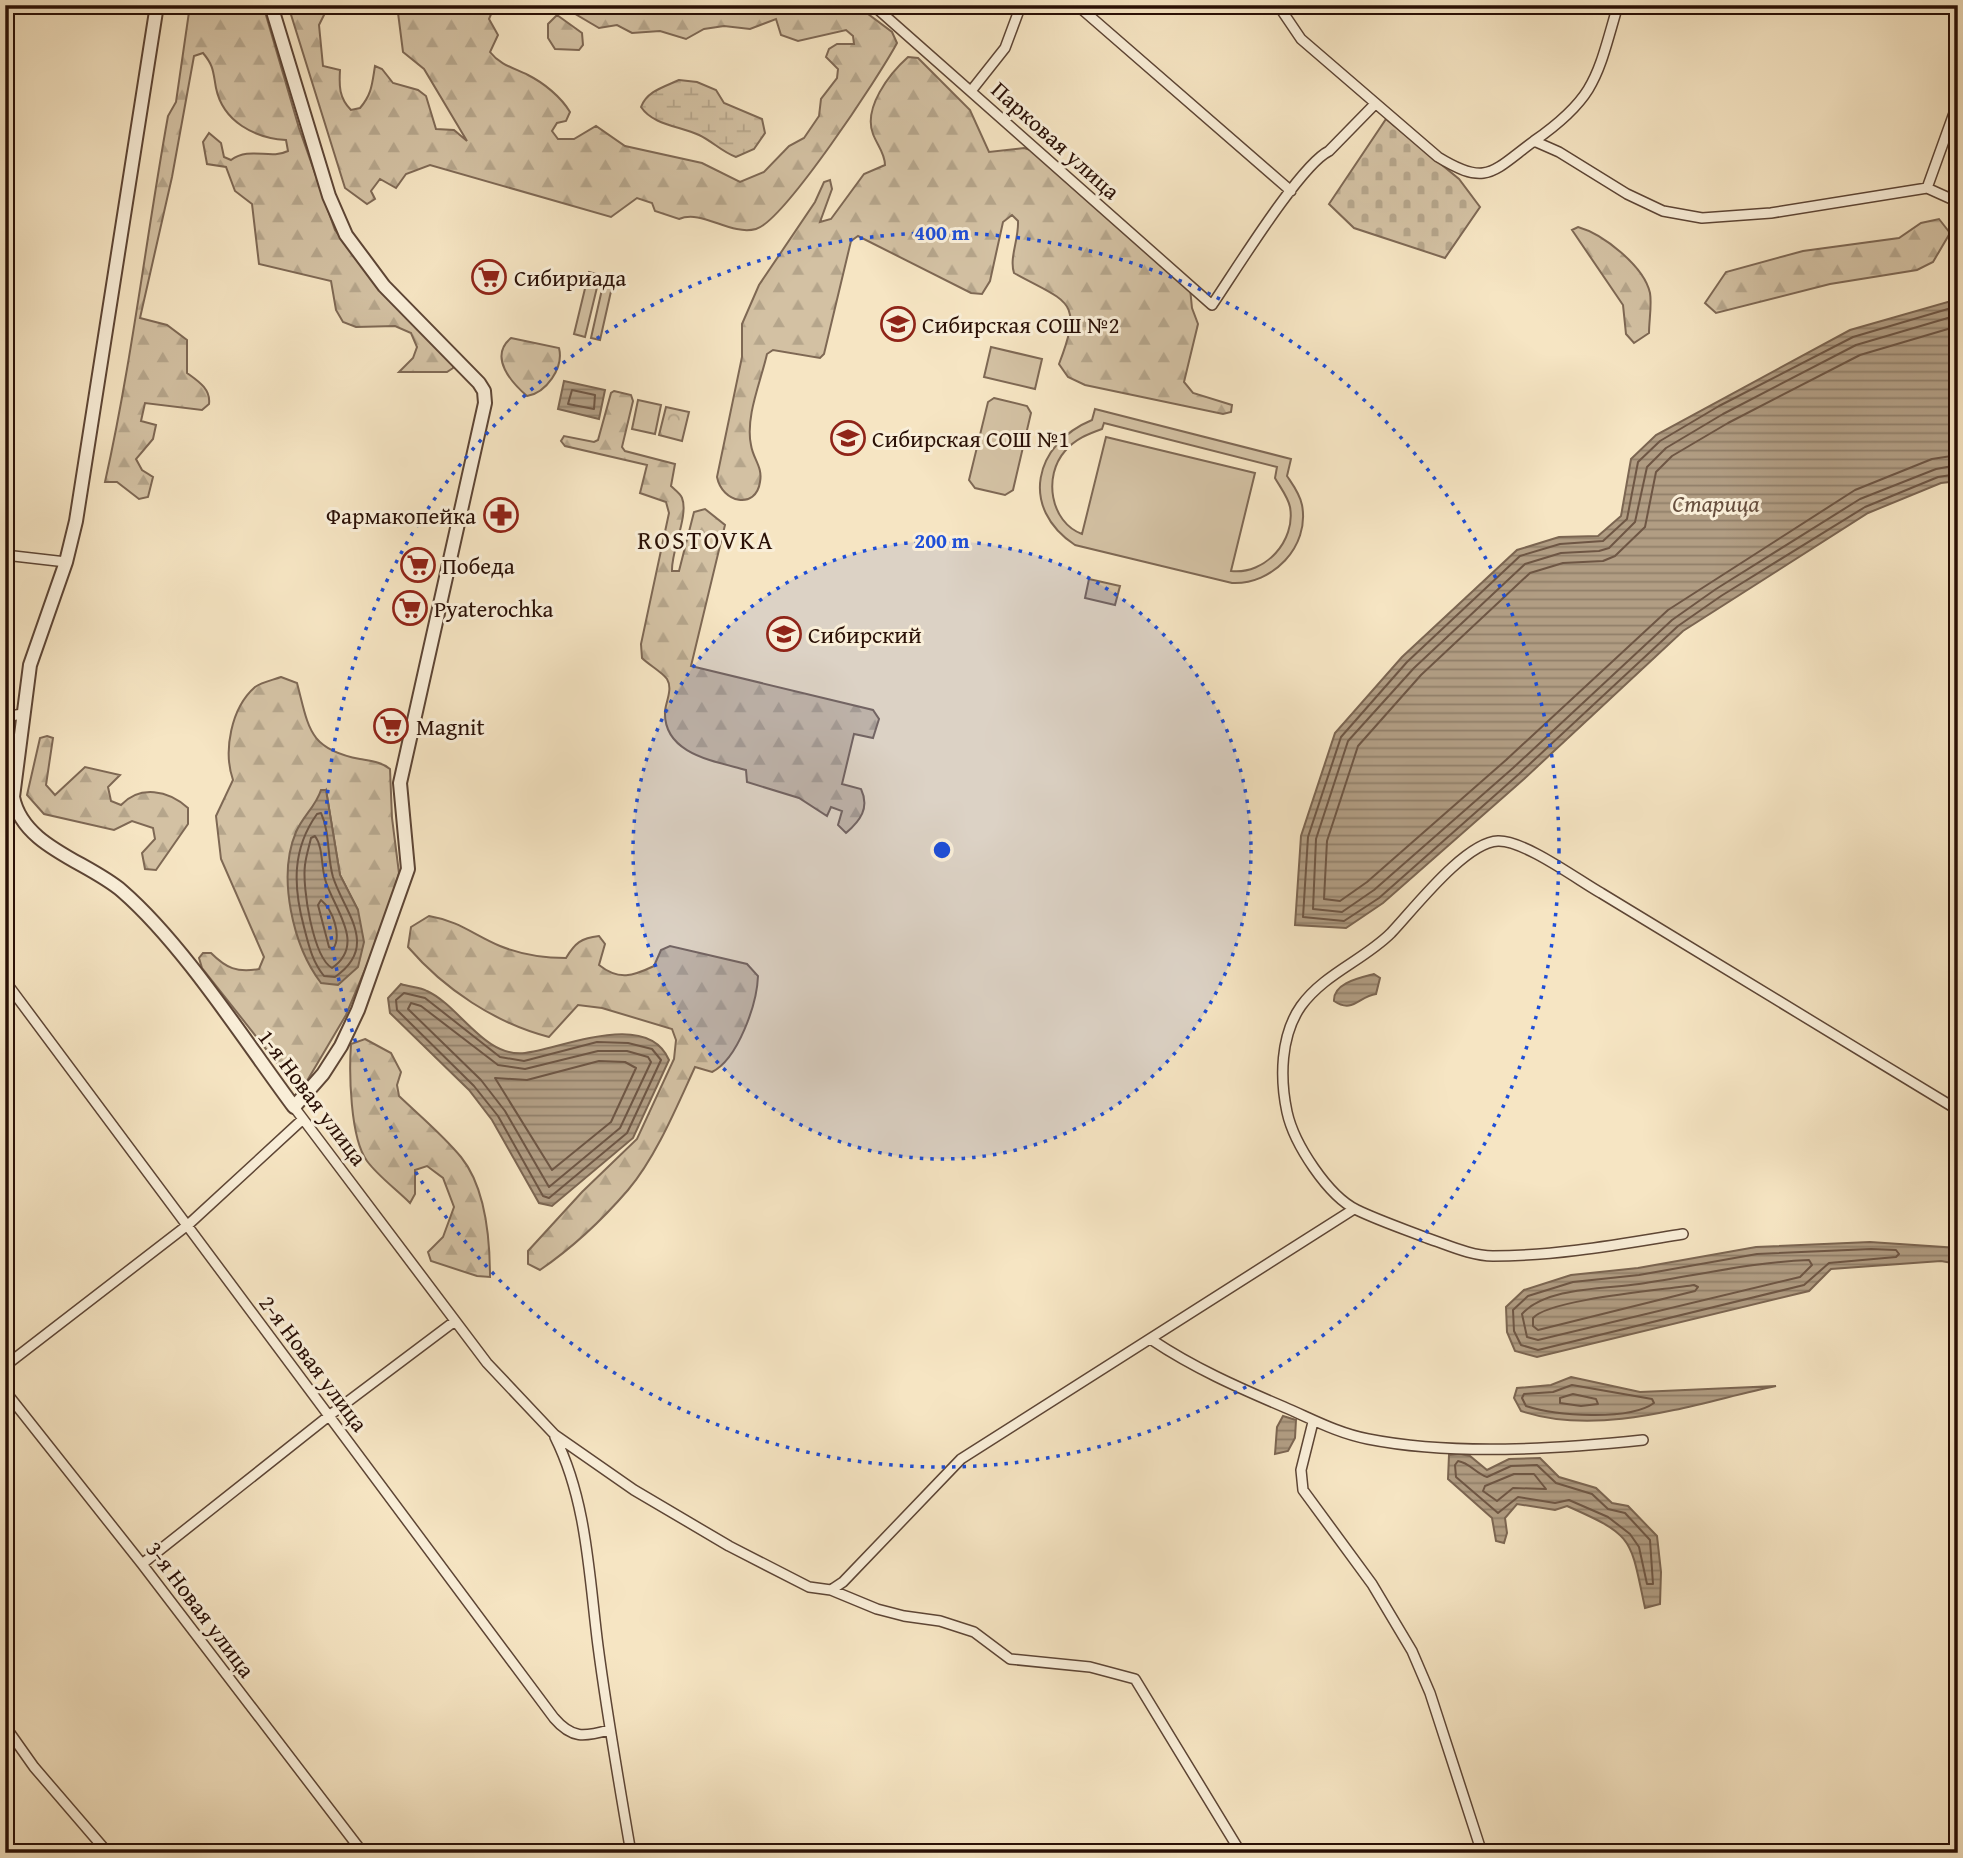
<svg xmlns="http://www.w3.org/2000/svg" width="1963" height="1858" font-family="'Gentium Book Plus',serif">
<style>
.green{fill:#d3c1a3;stroke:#7e6854;stroke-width:2;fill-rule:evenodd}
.forest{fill:url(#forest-firs);stroke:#7e6854;stroke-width:2;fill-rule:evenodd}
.wetland{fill:url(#wetland-marsh);stroke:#7e6854;stroke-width:2}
.cemetery{fill:url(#cemetery-stones);stroke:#7e6854;stroke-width:2}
.park{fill:url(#park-crowns);stroke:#7e6854;stroke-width:2}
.water{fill:url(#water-rules);stroke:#7b6551;stroke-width:2}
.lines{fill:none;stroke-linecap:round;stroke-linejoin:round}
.shore{stroke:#6e5644;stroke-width:2}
.minor-casing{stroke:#5d4535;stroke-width:12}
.tertiary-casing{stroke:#5d4535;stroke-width:16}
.minor{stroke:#f9eed8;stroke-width:9}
.tertiary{stroke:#f9eed8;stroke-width:12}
.ring{fill:none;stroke:#1d4ed8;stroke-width:3.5;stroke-dasharray:3.5 7}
.labels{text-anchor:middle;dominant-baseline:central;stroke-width:6;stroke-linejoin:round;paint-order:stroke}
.street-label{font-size:23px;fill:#2a1006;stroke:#f9eed8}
.poi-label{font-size:23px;fill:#2a1006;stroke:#f9eed8;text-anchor:start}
.water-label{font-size:24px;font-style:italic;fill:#674f3e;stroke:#f9eed8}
.quarter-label{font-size:26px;letter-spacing:2px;fill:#2a1006;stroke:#f9eed8}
.centre{fill:#1d4ed8;stroke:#f9eed8;stroke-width:3.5}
.ring-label{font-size:21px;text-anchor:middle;font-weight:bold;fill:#1d4ed8;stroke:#f9eed8;stroke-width:6;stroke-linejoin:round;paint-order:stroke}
</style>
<defs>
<pattern id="forest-firs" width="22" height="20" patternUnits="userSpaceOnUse" patternTransform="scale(1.75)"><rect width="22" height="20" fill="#d3c1a3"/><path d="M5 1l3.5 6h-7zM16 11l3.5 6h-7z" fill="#b5a58b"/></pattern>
<pattern id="wetland-marsh" width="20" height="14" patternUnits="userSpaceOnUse" patternTransform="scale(1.75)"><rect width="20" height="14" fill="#d3c1a3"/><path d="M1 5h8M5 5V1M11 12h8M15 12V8" fill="none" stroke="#b5a58b"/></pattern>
<pattern id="cemetery-stones" width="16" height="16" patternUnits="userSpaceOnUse" patternTransform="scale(1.75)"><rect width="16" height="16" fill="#d3c1a3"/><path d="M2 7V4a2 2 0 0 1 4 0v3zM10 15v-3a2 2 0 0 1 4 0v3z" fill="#b5a58b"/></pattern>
<pattern id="park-crowns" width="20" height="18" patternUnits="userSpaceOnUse" patternTransform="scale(1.75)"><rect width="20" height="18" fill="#d3c1a3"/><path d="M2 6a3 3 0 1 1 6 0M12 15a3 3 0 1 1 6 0" fill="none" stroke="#b5a58b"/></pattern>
<pattern id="water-rules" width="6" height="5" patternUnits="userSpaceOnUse" patternTransform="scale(1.75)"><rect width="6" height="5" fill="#b19d83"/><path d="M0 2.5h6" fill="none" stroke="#907f69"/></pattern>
</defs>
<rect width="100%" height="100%" fill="#f6e5c3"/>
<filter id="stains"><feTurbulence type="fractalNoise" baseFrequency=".00286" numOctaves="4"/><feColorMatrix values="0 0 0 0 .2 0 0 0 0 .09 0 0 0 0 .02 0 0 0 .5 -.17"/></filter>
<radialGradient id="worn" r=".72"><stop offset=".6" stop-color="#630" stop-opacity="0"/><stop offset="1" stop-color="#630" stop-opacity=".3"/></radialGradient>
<path class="green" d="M589,272L600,275L585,337L574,334Z
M605,276L614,278L600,340L591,338Z
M991,347L1042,359L1035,389L984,377Z
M994,398L1027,406L1031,413L1013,490L1005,495L975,488L969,480L988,402Z
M638,400L661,405L655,434L632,429Z
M1095,409L1291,459L1287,476C1293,485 1300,494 1302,505C1310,547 1272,585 1232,583L1075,545C1019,508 1034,444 1092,420ZM1104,423L1277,467L1275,478C1280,487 1288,497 1290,507C1296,541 1265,575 1231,571L1255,473L1106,437L1082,534C1050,522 1043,476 1065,451C1075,439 1088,434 1102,429Z
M1089,579L1120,586L1115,605L1085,598Z"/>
<path class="forest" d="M190,5H263L299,128L335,230L385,295L453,363V368L447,372H399L413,358L417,347L411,333L395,326L356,327L343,322L336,310L331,281L259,264L252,204L235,191L226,167L207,164L203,142L209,133L221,143L224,157L231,160C250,146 270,160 288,151L286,140C255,138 223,122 216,88C213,72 214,66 203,53L194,56L172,177L140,318L167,325L187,340V373C198,381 211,389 209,404L202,410L145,403L141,421L156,425L153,439L136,459L142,470L153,477L148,497L139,499L117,482H105C132,361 146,238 168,116L176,102Z
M288,5H329L319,25L323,66L340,70C339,86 339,98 351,110L360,108C372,94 372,84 375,66L382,69L393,83L418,90L426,96L436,129L454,130L467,141L424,69L403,52L397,5H495L489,19L498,35L490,52C500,65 514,68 528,75C544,83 561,97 570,112L566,121L557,123L552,131L558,139H574L596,126L625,146L702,163L740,182L764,172L789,146L804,138L819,116L821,99L837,78L838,69L826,57L829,49L837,44H854L853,36L846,30L798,41L781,35L776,19L750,29L724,26L704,29L686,39L660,31L632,33L617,25L599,28L565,8L537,9L529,5H856L892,32L897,43C880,75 784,221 756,229C730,236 702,209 679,219L655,211L652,203L637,198L611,217L430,165L406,174L396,188L380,179L371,191L375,199L367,204L345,188Z
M557,15L582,33L583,45L579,50L555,49L548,38V24Z
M908,57L918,58L970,110L989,152L1024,148L1037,152L1190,288L1192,308L1198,324L1184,382L1193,393L1232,405L1231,412L1223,414L1085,385L1068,377L1059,364C1084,299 1068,303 1014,273C1009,258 1019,239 1018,221L1012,215L1003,222L990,281L982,294L971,293L858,236L851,241L824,354L820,358L773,350L767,354C761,381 745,417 751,445C753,459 763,467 760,482C756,510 722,503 717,477L742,357V324L759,285L815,202L824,182L830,180L832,189L820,222L831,219L864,174L885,165C885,153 877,145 873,134C863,108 889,74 908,57Z
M1939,219L1950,233L1933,262L1917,270L1830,284L1716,313L1705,303L1726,272L1803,251L1899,238L1921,223Z
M1578,227C1603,234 1644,266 1650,293C1652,305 1649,321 1649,333L1634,343L1626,334L1623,305L1572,230Z
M511,338L559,348C564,368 546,393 527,396C512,383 488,357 511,338Z
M614,391L631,395L633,401L622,447L625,451L675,464L671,486C674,489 681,494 682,498C689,515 671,551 672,571H679L694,512L705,509L725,525L691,666L873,710L879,719L873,738L854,734L842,784L861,789C870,808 860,821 846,833L838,825L842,811L831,807L827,816L799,798L747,782L746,770C714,761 663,754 665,711C666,701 673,689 667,679C662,672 649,665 642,658L641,644L669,513L666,502L640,493L647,465L565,446L561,441L564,436L594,442L598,440L611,393Z
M281,677L297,683C309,728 308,749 360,759C371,761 382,762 390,769L392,818L399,873L385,922L346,1015L304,1086L296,1087L202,968L199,958L203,953H211C226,968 237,973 259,969L264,957L221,859L216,816L233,780C223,751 231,708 255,687C262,682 273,680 281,677ZM326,790L340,875L358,910L296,832Z
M47,736L53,738L46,785L55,795L85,767L120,775L108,787L111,801L121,805C140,785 168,790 188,808V824L156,870L145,869L142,853L155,839L153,828L132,821L114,830L44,814L27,795L40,738Z
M429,916C459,921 474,935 500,946C520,954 545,958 566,958C575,943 581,938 599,936L605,944L599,965C619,981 633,976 654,966L661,950L670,946L747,964L758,976C757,1004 738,1059 712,1072L695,1067C677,1106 656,1157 628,1190C603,1219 572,1248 540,1270L528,1264V1251L582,1192L637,1139L674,1059L676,1040L672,1029L602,1008L578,1005L549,1037C495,1023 444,989 408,947L411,927Z
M365,1039L391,1053L401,1072L397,1085L399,1096C420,1116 443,1135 461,1157C486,1188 490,1238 490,1277L477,1276L431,1261L428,1252L443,1237L454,1207L443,1178L427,1166L415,1170V1194L410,1203C396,1189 378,1176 367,1161C350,1138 349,1072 351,1044Z"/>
<path class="wetland" d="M679,80L697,82L716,90L724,103L762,119L765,133L754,149L736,157C722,152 712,141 699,135C679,126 653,125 641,107C647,91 664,87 679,80Z"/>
<path class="cemetery" d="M1386,119L1459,179L1480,207L1445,258L1354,228L1329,204Z"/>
<path class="park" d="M666,407L689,412L682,441L659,435Z"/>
<path class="water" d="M1958,299V481L1941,483L1868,513L1683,631L1524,779L1383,903L1346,928L1295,925L1301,836L1335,733L1402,657L1517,550L1559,537L1598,536L1621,516L1631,459L1656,435L1850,330Z
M564,381L605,390L599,419L558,409Z
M321,790H326L340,875L358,910L364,942L358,967L338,985L321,983C293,946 277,877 296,832C303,816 316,806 321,790Z
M1374,974L1380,978L1376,994C1359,996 1353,1014 1334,1001C1333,983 1359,978 1374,974Z
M401,984C409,987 420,987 427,991C460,1006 484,1058 525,1053C561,1049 647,1009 669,1060L633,1138L552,1206L539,1203L492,1120L469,1090L390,1013L388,998Z
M1870,1242L1958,1248V1264L1941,1261L1831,1269L1809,1291L1537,1357L1515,1351L1507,1332L1506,1307L1524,1290L1571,1275L1638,1268L1756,1247Z
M1571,1377L1640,1392L1776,1386C1695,1403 1602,1438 1521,1411L1514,1398L1517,1388L1551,1385Z
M1283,1416L1296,1420L1295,1438L1288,1451L1275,1454L1277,1427Z
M1460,1454L1470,1456L1487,1470L1509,1459L1540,1458L1559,1477L1596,1488L1612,1503L1628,1506L1657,1536L1661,1572L1660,1604L1645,1608C1630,1538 1635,1536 1567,1506L1555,1510L1517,1504L1505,1518L1507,1533L1504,1543L1496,1541L1492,1518L1448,1479L1449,1455Z"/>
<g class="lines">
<path class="shore" d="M1958,306L1853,337L1719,406L1660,441L1638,462L1627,519L1603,541L1560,544L1520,556L1407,662L1341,737L1308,837L1303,917L1344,921L1379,898L1519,774L1678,626L1721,596L1865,507L1938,477L1958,474
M1958,315L1856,345L1723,414L1666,448L1647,467L1635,522L1609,548L1599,551L1561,553L1525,564L1414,668L1348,741L1316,839L1313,909L1342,912L1374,890L1513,768L1672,620L1716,589L1860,499L1936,469L1958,465
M1958,326L1860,355L1728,423L1672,456L1656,472L1645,527L1615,556L1603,561L1563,563L1530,573L1421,675L1358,746L1327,841L1324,899L1340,901L1367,882L1506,760L1668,610L1855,490L1932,459L1958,455
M572,390L595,395L594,409L568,404Z
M321,813C330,832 327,856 333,877C344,912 380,946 335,977L324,976C312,961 309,946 304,927C293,886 292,849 317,814Z
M315,836C323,847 321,865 325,879C333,908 367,944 332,968C313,957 302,887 305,865C306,856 309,847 311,838Z
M321,900C333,910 342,936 333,949L329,947L318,905Z
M404,993L425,998L500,1057L524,1061L597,1042L628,1043L652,1049L661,1060L627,1133L549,1198L543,1196L498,1116L474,1086L397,1010L396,1000Z
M411,1003L421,1006L498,1065L525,1069L598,1051H627L648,1057L651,1062L620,1128L549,1187L505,1111L481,1080L408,1009Z
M599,1061L625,1062L636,1068L611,1122L552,1170L495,1078L527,1080Z
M1871,1249L1896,1250L1899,1254L1896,1257L1829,1263L1804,1285L1538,1350L1521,1345L1514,1331L1513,1310L1528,1296L1573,1282L1639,1275L1757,1254Z
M1809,1260L1812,1265L1800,1277L1538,1340L1527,1337L1522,1314C1546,1287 1605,1289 1639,1284C1696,1276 1751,1262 1809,1260Z
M1694,1285L1698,1287L1695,1291L1538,1330L1533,1326V1318C1550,1299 1663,1290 1694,1285Z
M1572,1385L1652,1399L1654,1403C1629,1421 1556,1416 1526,1406L1522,1398L1524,1394L1553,1392Z
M1573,1394L1596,1399L1598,1404L1581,1406L1560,1403V1398Z
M1458,1461C1470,1463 1475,1473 1487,1477L1511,1466L1537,1465L1556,1483L1592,1494L1608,1509L1625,1513L1650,1540L1653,1584H1647L1639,1547L1630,1534L1608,1517L1569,1500L1555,1503L1518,1497L1498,1513L1456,1477L1455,1465Z
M1514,1474H1534L1546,1489L1513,1488L1497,1501L1483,1491L1485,1486Z"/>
<g class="minor-casing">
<path id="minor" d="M873,5L1212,305C1234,273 1300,165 1329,151L1375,104
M1077,5L1291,191
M1278,5L1301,39L1438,157C1487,187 1492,172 1534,141L1559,152L1627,194L1663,211L1702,218L1771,213L1927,188L1958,202
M971,91L1005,48L1021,5
M1534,141C1597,97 1597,76 1618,5
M1927,188L1958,102
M5,555L66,562
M5,717L22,714
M5,824L16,809
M5,981L554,1718C572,1739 584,1737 609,1730
M294,1107L487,1363L555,1435L634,1490L729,1546L809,1587L831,1590L843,1582L961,1459L1354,1209
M1683,1234C1621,1244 1557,1256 1493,1256C1471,1256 1448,1245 1427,1238C1404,1229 1380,1221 1357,1210C1328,1196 1294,1144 1287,1112C1280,1079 1280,1036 1301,1006C1324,974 1364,960 1391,933C1413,910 1465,842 1498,841C1524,840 1578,880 1601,893C1721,965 1839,1038 1958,1110
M1152,1340C1194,1368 1237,1387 1284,1407C1312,1419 1337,1433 1368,1439C1454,1456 1556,1449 1643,1440
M5,1366L189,1224L303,1119
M5,1391L142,1564L363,1853
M1313,1422L1301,1470L1303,1490L1372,1584L1412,1651L1430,1693L1482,1853
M555,1437C587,1501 589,1576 598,1646C607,1715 619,1784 631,1853
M142,1564L330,1415L455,1321
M831,1590L877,1609L904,1616L940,1621L974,1632L1010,1659L1090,1667L1135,1679L1241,1853
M5,1726L34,1767L108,1853"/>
</g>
<g class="tertiary-casing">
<path id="tertiary" d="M157,5L76,521L66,562L30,665L13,797C23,847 87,861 122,891C184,945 244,1040 294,1107L323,1074L341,1046L358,1010L408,869L400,783L485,403L484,391L479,383L384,286L346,235L329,196L271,5"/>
</g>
<use href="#minor" class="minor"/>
<use href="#tertiary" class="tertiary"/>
</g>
<circle cx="942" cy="850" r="309" fill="#1d4ed8" fill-opacity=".12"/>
<g class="ring">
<circle cx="942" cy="850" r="309"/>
<circle cx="942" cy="850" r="617"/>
</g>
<defs>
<g id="supermarket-ring" transform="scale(1.75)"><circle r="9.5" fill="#f9eed8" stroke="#8f2418" stroke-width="1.5"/><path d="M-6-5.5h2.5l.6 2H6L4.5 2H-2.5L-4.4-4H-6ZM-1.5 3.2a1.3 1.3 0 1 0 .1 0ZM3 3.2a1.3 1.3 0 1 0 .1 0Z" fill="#8f2418"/></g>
<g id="school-ring" transform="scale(1.75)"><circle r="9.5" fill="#f9eed8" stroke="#8f2418" stroke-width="1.5"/><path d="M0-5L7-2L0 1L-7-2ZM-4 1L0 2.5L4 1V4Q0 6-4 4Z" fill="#8f2418"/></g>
<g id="pharmacy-ring" transform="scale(1.75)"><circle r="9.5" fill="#f9eed8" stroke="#8f2418" stroke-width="1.5"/><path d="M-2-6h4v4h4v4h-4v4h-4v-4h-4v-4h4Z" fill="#8f2418"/></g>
</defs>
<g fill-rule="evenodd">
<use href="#supermarket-ring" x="489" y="277"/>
<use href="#school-ring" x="898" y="324"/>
<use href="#school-ring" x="848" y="438"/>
<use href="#pharmacy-ring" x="501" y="515"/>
<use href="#supermarket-ring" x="418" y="565"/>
<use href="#supermarket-ring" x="410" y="608"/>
<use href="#school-ring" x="784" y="634"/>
<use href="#supermarket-ring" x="391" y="726"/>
</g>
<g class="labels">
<g class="street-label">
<text transform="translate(1056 140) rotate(42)">Парковая улица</text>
<text transform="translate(313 1097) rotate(53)">1-я Новая улица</text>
<text transform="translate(314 1363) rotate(53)">2-я Новая улица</text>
<text transform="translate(201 1609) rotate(53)">3-я Новая улица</text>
</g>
<g class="poi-label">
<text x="514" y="277">Сибириада</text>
<text x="922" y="324">Сибирская СОШ №2</text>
<text x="872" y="438">Сибирская СОШ №1</text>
<text x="476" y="515" text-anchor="end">Фармакопейка</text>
<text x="442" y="565">Победа</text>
<text x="434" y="608">Pyaterochka</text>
<text x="808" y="634">Сибирский</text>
<text x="416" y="726">Magnit</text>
</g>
<g class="water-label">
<text x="1716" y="503">Старица</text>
</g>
<g class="quarter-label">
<text x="706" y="539">ROSTOVKA</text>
</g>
</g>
<circle cx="942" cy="850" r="10" class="centre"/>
<g class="ring-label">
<text x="942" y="240">400 m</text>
<text x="942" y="548">200 m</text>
</g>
<rect width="1963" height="1858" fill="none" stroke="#f6e5c3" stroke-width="28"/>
<rect x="7" y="7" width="1949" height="1844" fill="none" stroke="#2a1006" stroke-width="3.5"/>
<rect x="14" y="14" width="1935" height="1830" fill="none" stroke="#2a1006" stroke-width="2"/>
<rect width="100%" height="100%" filter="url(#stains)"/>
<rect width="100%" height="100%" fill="url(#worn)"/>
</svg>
